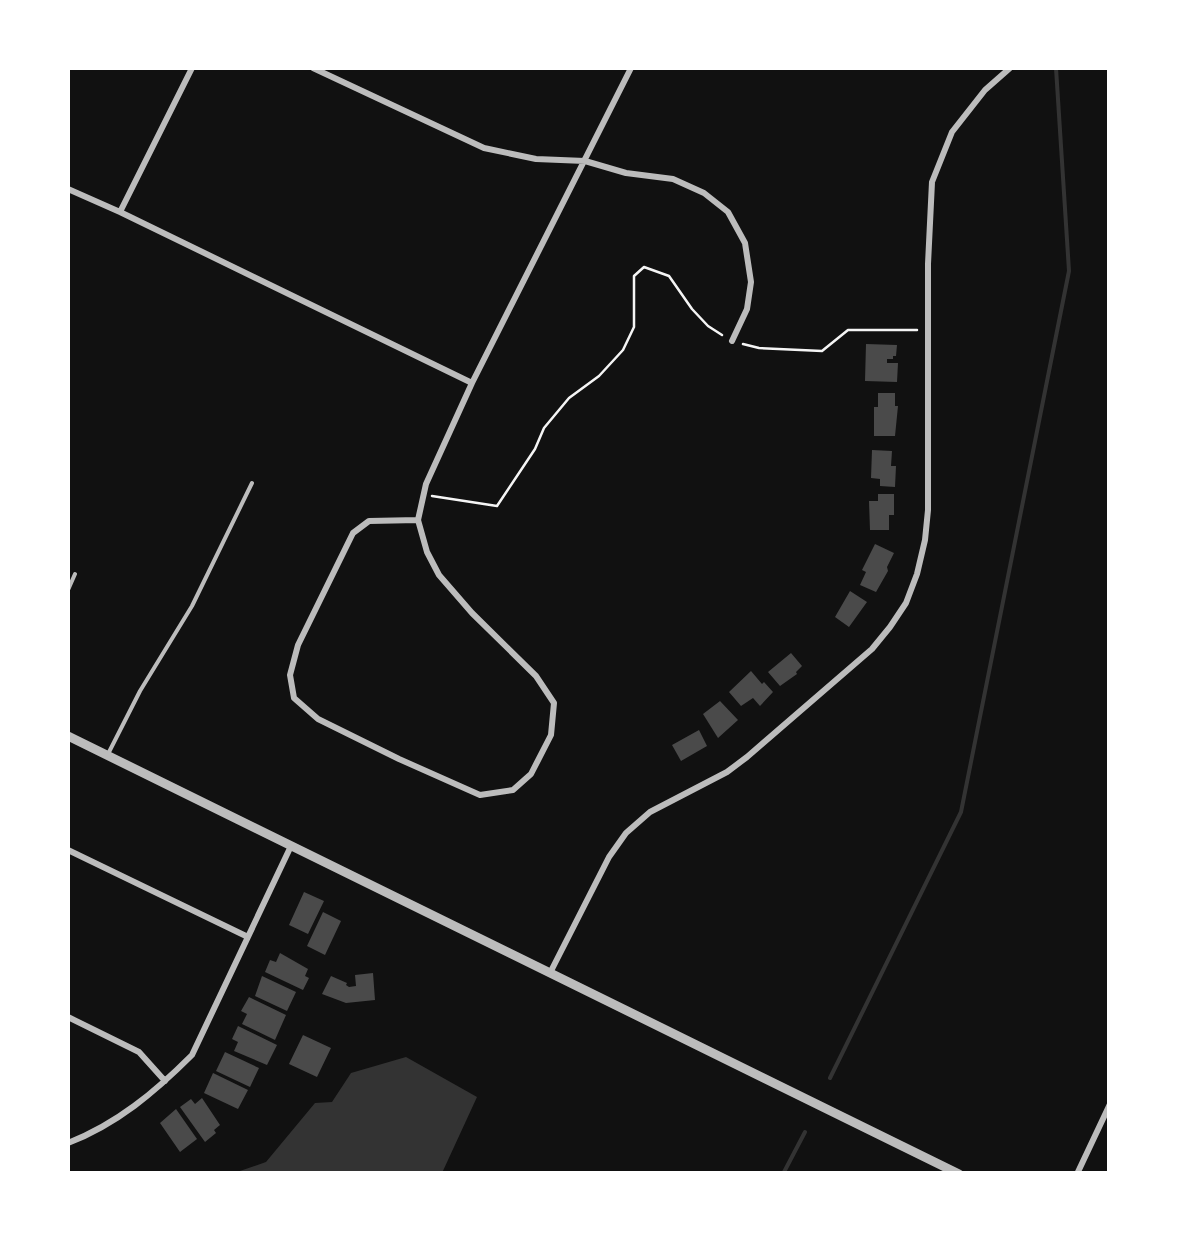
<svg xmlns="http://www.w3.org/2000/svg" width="1177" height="1241" font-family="Inter,sans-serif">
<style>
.water{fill:#333}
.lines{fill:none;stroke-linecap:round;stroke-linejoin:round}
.stream{stroke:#333;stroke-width:4}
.building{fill:#4a4a4a}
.path{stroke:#f5f5f5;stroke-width:2.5}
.service{stroke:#bcbcbc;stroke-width:4}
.minor{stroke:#bcbcbc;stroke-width:6}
.tertiary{stroke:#bcbcbc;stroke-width:9}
</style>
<rect width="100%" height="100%" fill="#111"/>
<path class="water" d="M406,1057L477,1097L442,1173H234L266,1162L315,1103L332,1102L351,1073Z"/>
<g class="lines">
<path class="stream" d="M830,1078L961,812L1069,271L1056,68
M783,1174L805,1132"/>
</g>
<path class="building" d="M866,344L897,345L896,356H893V359H887V363H898L897,382L865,381Z
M878,393H895V406H898L895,436H874V407H878Z
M872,450L892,451L891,466H896L895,487L880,486V479L871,478Z
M878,494H894V515H889V530H870L869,501H878Z
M875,544L894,553L887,567L888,571L876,592L860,585L866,572L862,570Z
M850,591L867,602L849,627L835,617Z
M791,653L802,666L796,672L797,674L780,686L768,672Z
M751,671L762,684L764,682L773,692L760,706L753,698L741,706L729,692Z
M720,701L738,720L718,738L703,714Z
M699,730L707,746L681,761L672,745Z
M304,892L324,901L308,934L289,925Z
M323,912L341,921L325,955L307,946Z
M280,953L308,969L305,976L309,978L303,990L265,972L270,960L276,962Z
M373,973L375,1000L346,1003L322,994L331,976L347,983L346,985L349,987L356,986L355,975Z
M262,976L296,992L287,1011L255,996Z
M249,997L286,1015L275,1040L242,1024L247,1014L241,1011Z
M238,1026L277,1045L267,1065L234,1051L238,1042L232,1039Z
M303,1035L331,1048L317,1077L289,1064Z
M225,1052L259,1068L250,1087L216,1071Z
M213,1073L248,1090L238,1109L204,1093Z
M202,1098L220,1125L214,1130L216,1133L205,1142L180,1107L191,1099L195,1104Z
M176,1109L197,1139L180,1152L160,1123Z"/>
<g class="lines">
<path class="path" d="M743,344L759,348L822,351L848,330H917
M432,496L497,506L535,449L544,428L569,398L599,376L623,350L634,327V276L644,267L669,276L692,309L708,326L722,335"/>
<path class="service" d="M68,590L75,574
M107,756L140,691L192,606L252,483"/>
<path class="minor" d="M313,68L484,148L536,159L585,161L626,173L673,179L704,193L728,212L745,243L751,282L747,309L732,341
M68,189L120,212L472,383
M120,212L192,68
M418,520L427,552L439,575L472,613L536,676L554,703L551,735L531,774L513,790L480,795L399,759L318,719L294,698L290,675L298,645L353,533L369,521L418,520L426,484L472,383L631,68
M68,850L248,937
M550,973L609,857L626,833L650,812L727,772L747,757L872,649L890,627L906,603L917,574L925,540L928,510V264L932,182L952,132L985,90L1010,68
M68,1017L139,1052L165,1081
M68,1143C117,1124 155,1092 192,1055L291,846
M1077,1174L1110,1104"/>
<path class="tertiary" d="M68,736L959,1174"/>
</g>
<rect width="1177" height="1241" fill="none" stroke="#ffffff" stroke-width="140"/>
</svg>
